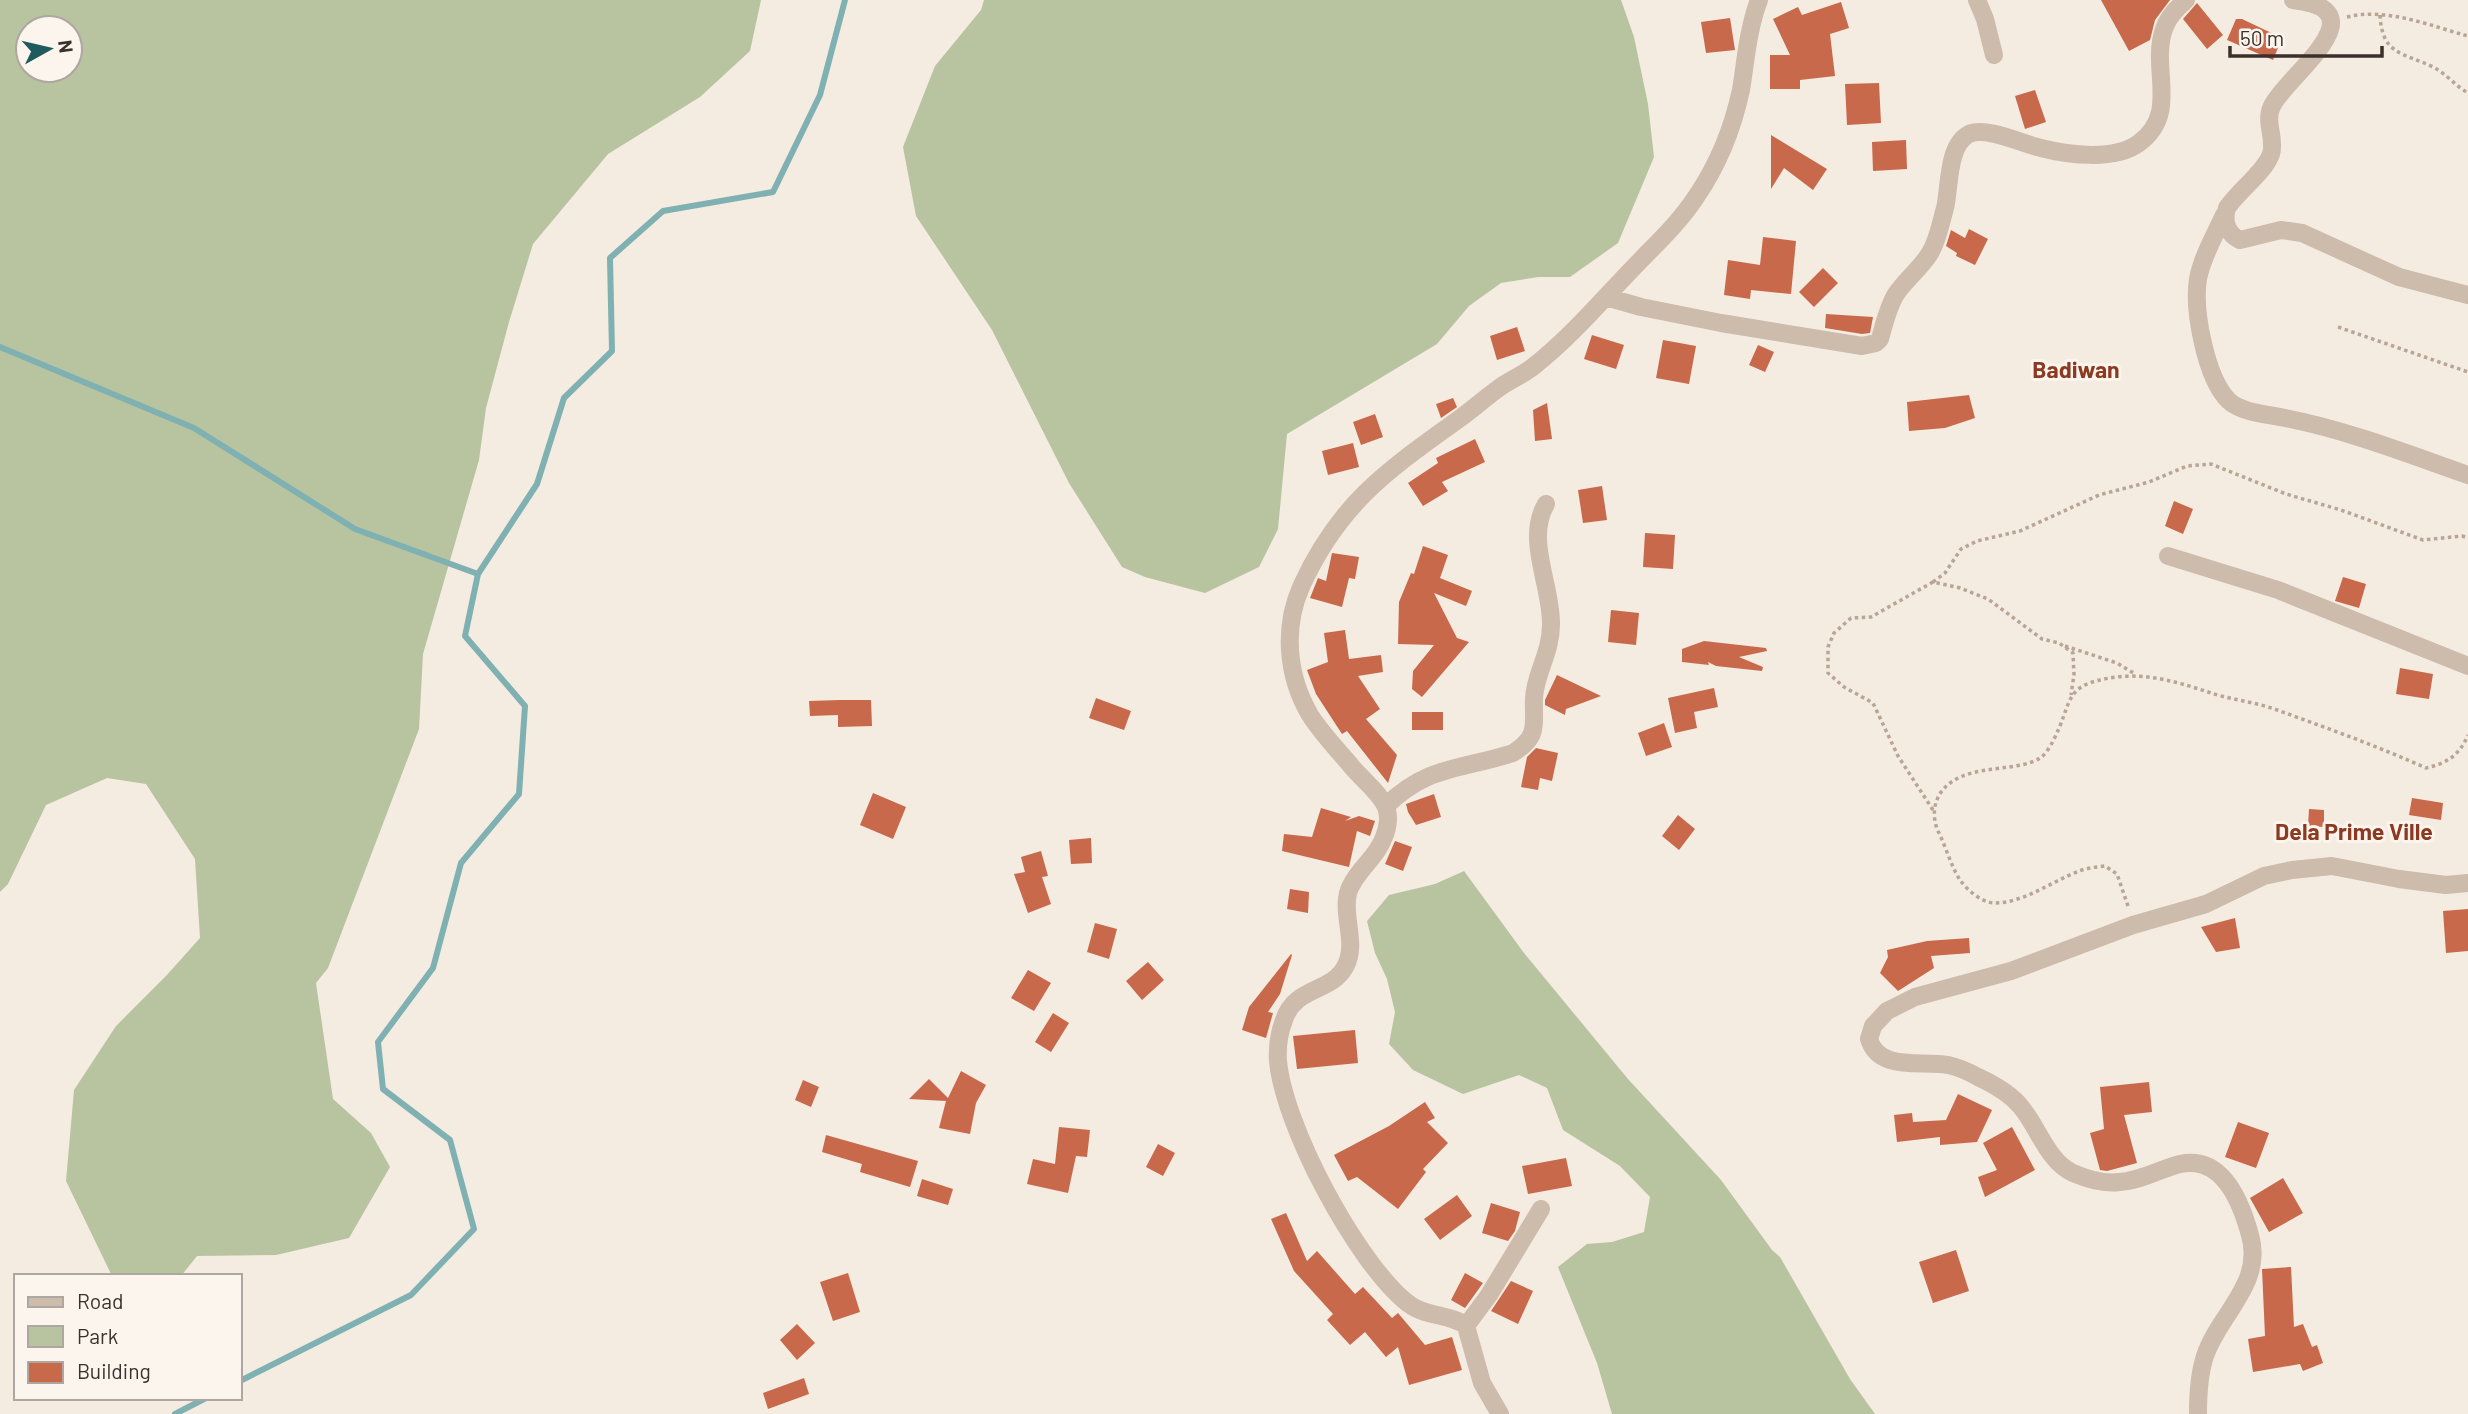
<svg xmlns="http://www.w3.org/2000/svg" width="2468" height="1414" font-family="Barlow,sans-serif">
<style>
.green{fill:#b8c4a0;fill-rule:evenodd}
.lines{fill:none;stroke-linecap:round;stroke-linejoin:round}
.stream{stroke:#7fb0b2;stroke-width:6}
.building{fill:#c8694b}
.path{stroke:#b9a596;stroke-width:3.5;stroke-dasharray:3.5 3.5;stroke-linecap:butt}
.street{stroke:#cdbbac;stroke-width:18}
.labels{text-anchor:middle;dominant-baseline:central;stroke-width:6;stroke-linejoin:round;paint-order:stroke}
.neighbourhood-label{font-size:23px;font-weight:bold;fill:#8c3b22;stroke:#fbf5ee}
</style>
<rect width="100%" height="100%" fill="#f4ebe1"/>
<path class="green" d="M0,0H761L750,51L700,97L608,154L533,244L509,322L486,408L479,460L423,654L419,729L328,968L316,983L333,1099L371,1133L390,1167L349,1238L276,1255L197,1256L181,1276H112L66,1181L74,1090L116,1026L166,976L200,938L195,859L146,784L107,778L46,805L8,884L0,892ZM70,28V70H28V28Z
M984,0H1621L1634,37L1648,104L1654,157L1618,243L1570,277H1538L1501,283L1469,306L1437,344L1287,434L1278,529L1259,567L1205,593L1145,577L1122,567L1069,483L992,330L916,216L903,147L935,66L981,10Z
M1464,871L1524,953L1628,1079L1721,1180L1772,1250L1780,1257L1850,1379L1875,1414H1612L1597,1363L1558,1267L1587,1244L1612,1242L1644,1232L1650,1197L1620,1166L1563,1130L1547,1088L1519,1075L1463,1094L1413,1070L1389,1044L1395,1012L1387,979L1375,953L1367,921L1389,895L1435,884Z"/>
<g class="lines">
<path class="stream" d="M0,347L194,428L355,529L478,574
M240,1381L411,1295L474,1229L450,1140L383,1089L378,1042L433,968L461,863L519,794L525,706L465,636L478,574L537,484L564,398L612,351L610,258L663,211L773,192L820,95L845,0
M175,1414L206,1398"/>
</g>
<path class="building" d="M2101,0H2170L2155,20L2150,40L2129,51Z
M1841,2L1849,28L1830,34L1835,76L1800,80V89H1770V55H1790L1773,19L1798,7L1802,15Z
M2197,3L2223,35L2207,49L2183,19Z
M1730,18L1735,50L1706,53L1701,22Z
M2236,19H2242L2282,38L2273,60L2227,40Z
M1879,83L1881,123L1847,125L1845,84Z
M2035,90L2046,122L2025,129L2015,96Z
M1771,135L1827,169L1813,190L1784,168L1771,189Z
M1906,140L1907,169L1873,171L1872,142Z
M1969,229L1988,239L1975,265L1956,256L1957,253L1946,246L1951,230L1965,238Z
M1763,237L1796,241L1791,294L1751,290L1750,299L1724,295L1728,260L1760,265Z
M1823,268L1838,283L1814,307L1799,292Z
M1826,314L1873,317L1870,333L1862,334L1825,328Z
M1517,327L1525,351L1497,360L1490,336Z
M1592,335L1624,345L1616,369L1584,359Z
M1663,340L1696,346L1689,384L1656,378Z
M1758,345L1774,352L1765,372L1749,365Z
M1969,395L1975,418L1945,428L1909,431L1907,402Z
M1453,398L1457,407L1441,418L1436,404Z
M1547,403L1552,439L1535,441L1533,410Z
M1375,414L1383,437L1361,445L1353,422Z
M1475,439L1485,462L1442,482L1448,491L1423,506L1408,483L1438,463L1436,458Z
M1353,443L1359,467L1328,475L1322,451Z
M1602,486L1607,520L1583,523L1578,490Z
M2174,501L2193,509L2183,534L2165,526Z
M1645,533L1675,535L1673,569L1643,567Z
M1423,546L1448,555L1440,578L1472,591L1466,606L1434,593L1457,638L1469,642L1422,697L1412,689L1413,671L1434,645L1398,644L1399,602L1411,573L1414,574Z
M1332,553L1359,557L1355,579L1349,578L1342,607L1310,598L1318,578L1326,581Z
M2343,577L2366,584L2359,608L2335,601Z
M1611,610L1639,613L1636,645L1608,642Z
M1345,630L1349,659L1381,655L1383,672L1358,676L1380,709L1366,719L1397,755L1388,783L1347,731L1342,734L1316,694L1307,670L1328,662L1324,633Z
M1704,641L1766,648L1767,651L1739,657L1763,667L1762,671L1716,666L1708,662L1709,665L1682,662V649Z
M2400,668L2433,674L2429,699L2396,694Z
M1557,675L1601,696L1566,709L1565,715L1545,705V700Z
M1714,688L1718,707L1694,712L1697,728L1675,733L1668,698Z
M1096,698L1131,711L1124,730L1089,718Z
M839,700H871L872,726L838,727V715L810,716L809,701Z
M1412,712H1443V730H1412Z
M1664,723L1672,747L1646,756L1638,733Z
M1536,748L1558,753L1552,781L1540,778L1538,790L1521,787L1527,757Z
M873,793L906,807L893,839L860,825Z
M1434,794L1441,817L1416,825L1408,812L1406,804Z
M2412,798L2443,803L2441,820L2409,815Z
M1321,808L1351,817L1345,821L1359,816L1375,821L1370,836L1357,831L1349,867L1282,851L1284,834L1312,837Z
M2309,809L2324,810V827L2308,826Z
M1678,815L1695,829L1679,850L1662,836Z
M1091,838L1092,863L1071,864L1069,840Z
M1395,841L1412,847L1403,871L1385,864Z
M1041,851L1048,876L1042,877L1051,904L1028,913L1014,874L1025,872L1021,857Z
M1290,889L1309,892L1308,913L1287,909Z
M2468,909V951L2446,953L2443,911Z
M2235,918L2240,948L2216,952L2201,927Z
M1095,923L1117,929L1109,959L1087,952Z
M1969,938L1970,953L1931,956L1934,968L1898,991L1880,973L1888,957L1887,950L1927,941Z
M1291,954L1292,955L1280,994L1268,1012L1273,1013L1266,1038L1242,1030L1249,1007Z
M1148,962L1164,980L1142,1000L1126,981Z
M1028,970L1051,983L1034,1011L1011,998Z
M1053,1013L1069,1023L1051,1052L1035,1042Z
M1355,1030L1358,1063L1297,1069L1293,1036Z
M961,1071L986,1085L976,1103L970,1134L939,1128L946,1101L909,1099L929,1079L948,1098Z
M803,1080L819,1087L811,1107L795,1100Z
M2149,1082L2152,1112L2124,1115L2137,1163L2107,1171L2100,1170L2090,1133L2104,1129L2100,1087Z
M1958,1094L1992,1110L1977,1142L1940,1145V1137L1897,1142L1894,1115L1912,1113L1913,1122L1946,1120Z
M1425,1102L1435,1118L1427,1122L1448,1143L1423,1169L1426,1172L1398,1209L1357,1177L1348,1181L1334,1155L1389,1126Z
M2238,1122L2269,1133L2256,1168L2225,1157Z
M1059,1127L1090,1130L1087,1157L1076,1156L1068,1193L1027,1184L1033,1159L1055,1164Z
M2012,1127L2035,1170L1985,1197L1978,1177L1997,1170L1983,1143Z
M826,1135L918,1161L910,1187L860,1172L862,1164L822,1152Z
M1158,1144L1175,1153L1163,1176L1146,1167Z
M1566,1158L1572,1186L1528,1194L1522,1166Z
M2283,1178L2303,1213L2269,1232L2250,1198Z
M922,1179L953,1189L948,1205L917,1196Z
M1457,1195L1472,1216L1440,1240L1424,1219Z
M1491,1203L1520,1212L1515,1231L1508,1241L1482,1233Z
M1286,1213L1307,1261L1317,1251L1355,1294L1363,1287L1392,1318L1398,1313L1425,1345L1452,1337L1462,1370L1409,1385L1398,1347L1386,1357L1365,1332L1350,1345L1327,1320L1333,1314L1294,1271L1271,1219Z
M1956,1250L1969,1291L1933,1303L1919,1262Z
M2291,1267L2294,1327L2303,1324L2312,1347L2317,1345L2323,1363L2303,1371L2300,1364L2253,1372L2248,1339L2265,1336L2262,1269Z
M848,1273L860,1312L833,1321L820,1282Z
M1465,1273L1483,1283L1465,1308L1451,1300Z
M1511,1281L1533,1291L1518,1324L1491,1311Z
M797,1324L815,1343L797,1360L780,1340Z
M804,1378L809,1394L768,1409L763,1393Z"/>
<g class="lines">
<path class="path" d="M2380,15C2382,55 2402,52 2433,67C2445,73 2456,86 2468,93
M2347,17C2386,7 2431,26 2468,36
M2338,327L2468,372
M1933,582L1945,573L1961,549L1977,541L2020,531L2099,495L2149,482L2187,466L2211,464L2286,494L2341,510L2423,540L2462,536L2468,538
M2065,646L2117,663L2135,674
M1933,810L1898,756L1873,703L1844,687L1828,673V647L1834,633L1851,618L1871,617L1933,582L1960,588L1988,599L2042,639L2059,643L2073,653L2074,675L2071,695
M2128,906L2117,874L2105,866C2096,867 2087,868 2079,871C2053,881 2023,903 1995,903C1982,903 1967,890 1960,880C1951,866 1946,847 1938,831C1930,813 1935,792 1953,781C1977,765 2021,771 2040,758C2045,755 2050,747 2053,741C2074,701 2061,684 2117,677C2149,673 2181,683 2211,693C2232,700 2256,702 2277,710C2327,728 2377,746 2426,768C2447,763 2459,756 2468,735"/>
<path class="street" d="M1977,0L1985,19L1994,55
M2293,0C2383,10 2287,75 2272,106C2264,122 2276,138 2271,154C2265,172 2238,191 2227,208C2223,221 2227,234 2240,240L2281,230L2302,233L2399,277L2468,295
M2224,215C2215,235 2202,257 2198,279C2193,310 2206,379 2229,401C2242,413 2268,414 2285,418C2347,430 2408,454 2468,475
M1606,297L1641,307L1721,323L1862,346L1876,343L1880,339C1884,324 1888,307 1896,294C1906,279 1921,268 1930,253C1938,240 1941,222 1945,208C1950,188 1947,145 1969,134C1986,126 2023,144 2041,148C2068,155 2115,161 2139,143C2180,113 2150,69 2164,29C2168,17 2176,9 2186,0
M2168,556L2278,590L2468,666
M1386,806C1428,765 1461,770 1513,753C1540,736 1533,725 1534,698C1535,674 1551,653 1551,625C1552,586 1525,540 1546,504
M1466,1326L1489,1295L1541,1209
M1500,1414L1482,1383L1466,1326C1450,1313 1424,1318 1405,1301C1355,1259 1284,1126 1278,1061C1277,1047 1279,1033 1284,1020C1295,986 1331,993 1345,967C1358,944 1342,917 1348,893C1354,872 1377,858 1384,837C1388,828 1390,814 1385,805C1378,791 1362,779 1352,767C1338,750 1322,734 1310,715C1287,676 1283,628 1301,587C1339,503 1388,470 1459,419C1473,409 1485,398 1499,388C1510,380 1523,375 1534,366C1571,337 1602,300 1635,266C1656,244 1679,223 1696,197C1718,165 1733,127 1741,90C1746,59 1748,29 1759,0
M2198,1414C2198,1395 2199,1374 2205,1356C2219,1314 2264,1284 2250,1235C2241,1202 2223,1155 2180,1164C2160,1169 2141,1181 2119,1182C2104,1184 2087,1179 2073,1173C2048,1162 2038,1127 2021,1107C2010,1093 1993,1084 1978,1077C1969,1072 1958,1067 1948,1065C1921,1060 1879,1072 1869,1039L1873,1026L1887,1011L1915,997L2011,971L2133,925L2206,904L2264,876L2292,870L2332,866L2399,879L2446,885L2468,883"/>
</g>
<g class="labels">
<g class="neighbourhood-label">
<text x="2076" y="369">Badiwan</text>
<text x="2354" y="831">Dela Prime Ville</text>
</g>
</g>
<rect x="14" y="1274" width="228" height="126" fill="#fbf5ee" stroke="#aea6a0" stroke-width="2"/>
<rect x="28" y="1297" width="35" height="10" fill="#cdbbac" stroke="#aea6a0" stroke-width="2"/>
<text x="77" y="1309" font-size="21" fill="#3b302b">Road</text>
<rect x="28" y="1326" width="35" height="21" fill="#b8c4a0" stroke="#aea6a0" stroke-width="2"/>
<text x="77" y="1344" font-size="21" fill="#3b302b">Park</text>
<rect x="28" y="1362" width="35" height="21" fill="#c8694b" stroke="#aea6a0" stroke-width="2"/>
<text x="77" y="1379" font-size="21" fill="#3b302b">Building</text>
<g transform="translate(49 49) rotate(82)"><circle r="33" fill="#fbf5ee" stroke="#aea6a0" stroke-width="2"/>
<path d="M0-5L12 26L0 18L-12 26Z" fill="#1f5a5e"/>
<text y="-10" font-size="19" font-weight="bold" text-anchor="middle" fill="#3b302b">N</text>
</g>
<path d="M2230 46v10h152v-10" fill="none" stroke="#3b302b" stroke-width="3.5"/>
<text x="2240" y="46" font-size="21" fill="#3b302b" stroke="#fbf5ee" stroke-width="5" paint-order="stroke">50 m</text>
</svg>
